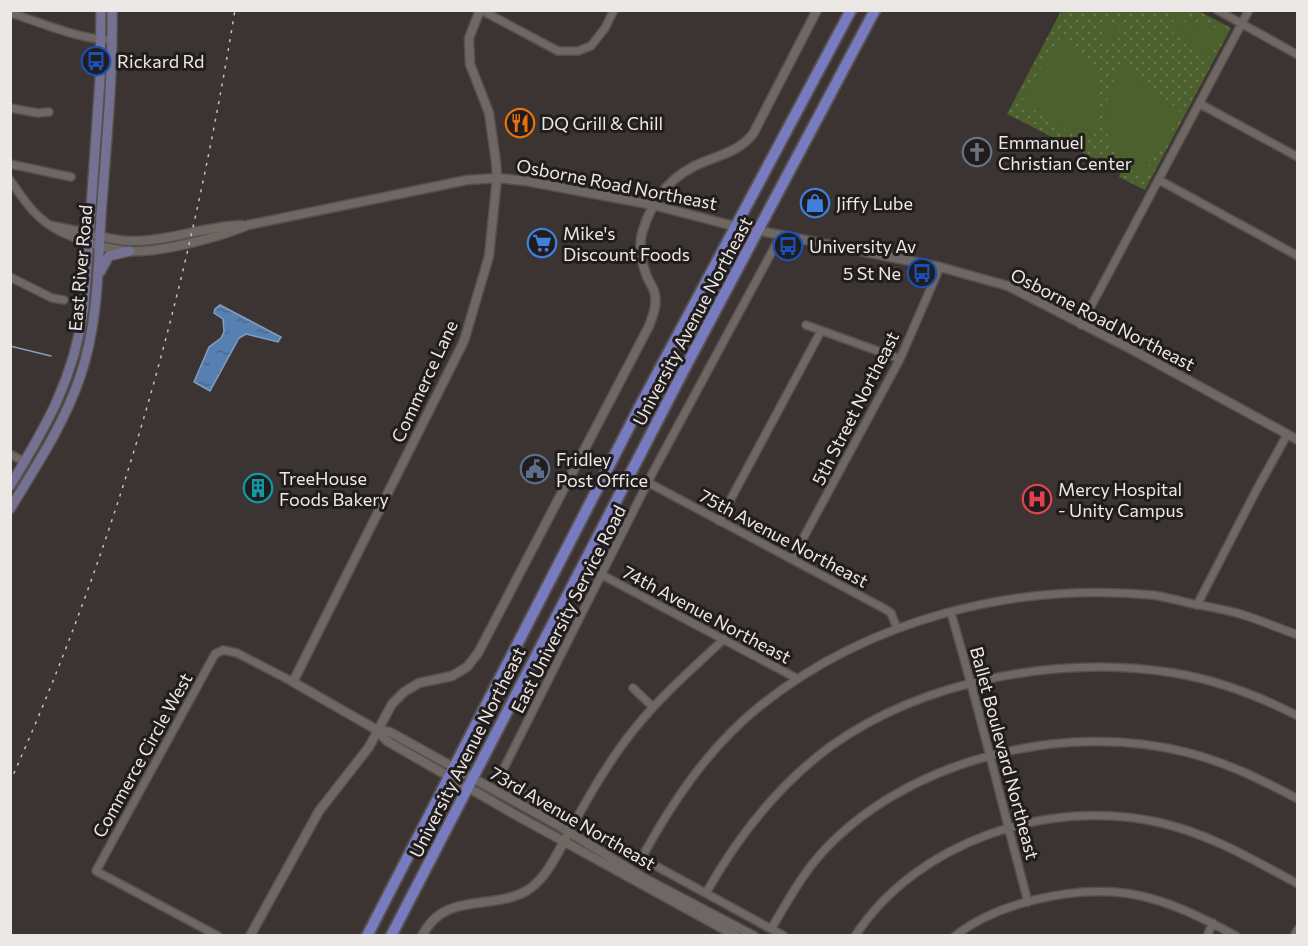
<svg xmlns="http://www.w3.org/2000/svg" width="1308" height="946" font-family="Commissioner,sans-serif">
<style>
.park{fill:url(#park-dots)}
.pitch{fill:#4b602d}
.water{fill:url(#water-ripples);stroke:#839ec2;stroke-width:1.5}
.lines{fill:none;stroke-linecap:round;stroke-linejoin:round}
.stream{stroke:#839ec2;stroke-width:1.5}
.minor-casing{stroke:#57514e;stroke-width:10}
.tertiary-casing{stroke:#57514e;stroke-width:11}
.secondary-casing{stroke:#57514e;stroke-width:12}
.primary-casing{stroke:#57514e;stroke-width:14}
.minor{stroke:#6f6764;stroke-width:7}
.tertiary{stroke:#6f6764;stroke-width:8}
.secondary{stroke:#747192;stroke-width:9}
.primary{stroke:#787bc0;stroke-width:10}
.rail{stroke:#c5c0be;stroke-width:1.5;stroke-dasharray:3 6;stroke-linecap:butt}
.labels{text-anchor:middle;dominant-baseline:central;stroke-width:6;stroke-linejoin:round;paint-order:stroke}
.poi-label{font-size:18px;fill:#ece8e6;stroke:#201d1c;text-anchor:start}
.street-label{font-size:18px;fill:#ece8e6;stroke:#201d1c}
</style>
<defs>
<pattern id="park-dots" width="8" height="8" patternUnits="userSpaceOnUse" patternTransform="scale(1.5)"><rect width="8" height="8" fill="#4b602d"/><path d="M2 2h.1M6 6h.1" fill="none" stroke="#65774b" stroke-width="1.8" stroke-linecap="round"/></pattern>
<pattern id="water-ripples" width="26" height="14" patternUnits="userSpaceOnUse" patternTransform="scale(1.5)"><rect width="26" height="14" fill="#567fb2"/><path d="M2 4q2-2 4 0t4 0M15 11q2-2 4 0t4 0" fill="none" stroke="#506886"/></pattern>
</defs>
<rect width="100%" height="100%" fill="#3c3432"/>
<path class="park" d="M1061,11H1199L1231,28L1145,190L1119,177L1120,172L1007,114Z"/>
<path class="pitch" d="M1178,13L1187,17L1177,35L1169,30Z
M1188,18L1196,22L1187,40L1178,35Z
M1199,19L1224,32L1210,58L1186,45Z
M1109,21L1120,27L1111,44L1100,38Z
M1062,35C1102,64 1111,99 1087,143L1024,104L1023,97Z
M1122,66L1179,110L1180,116L1143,175C1098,150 1096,107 1122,66Z"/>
<path class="water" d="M220,305L281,337L278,342L246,334L239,338L210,391L194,382L209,347L221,338L224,332L223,319L214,313L215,309Z"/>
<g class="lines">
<path class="stream" d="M10,346L51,356
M10,935L11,936"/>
<g class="minor-casing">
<path id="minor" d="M481,10L558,51H578L591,46L605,28L614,10
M1217,10L1298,55
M10,13C40,22 83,41 113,40
M1200,104L1298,157
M10,108L38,113L49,112
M10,164L71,177
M10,180C26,203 36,219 61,232C70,237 80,239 89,243
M1159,180L1298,256
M50,225L89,233
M781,235L653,472L501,774L504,783L784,936
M10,277L52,298L64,300
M806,325L900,359
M1081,325L1249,10
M10,454L25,462
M649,483L885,609L891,613L897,628
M719,521L821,331
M792,559L900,359L940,267
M602,575L798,679
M1197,605L1257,489L1287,435
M951,613C979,708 1002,805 1028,902
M633,688L653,707
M569,832C589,796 609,760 636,727C662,695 693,668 724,639
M641,859C672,802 709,747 760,706C869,619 1015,582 1153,595C1165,597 1177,600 1189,603C1205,606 1222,609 1237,613C1258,619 1278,628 1298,635
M706,893C738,836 778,785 831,746C925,679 1061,655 1174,673C1217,680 1259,696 1298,716
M771,929C786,904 800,878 819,856C904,759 1066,720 1189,753C1228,763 1262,780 1298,799
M218,936L96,871L215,654L223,650L237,653L293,682
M855,936C917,841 1049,798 1157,822C1208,833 1252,859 1298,884
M955,936C979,917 1005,907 1034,900C1117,880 1163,896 1236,936
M1207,936L1213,923
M1294,936L1298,929"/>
</g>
<g class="tertiary-casing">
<path id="tertiary" d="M480,10L469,38L470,64L489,113L496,162L497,178L489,256L464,341L293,682L377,730L387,741L514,814L736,936
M89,233C103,237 116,241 130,241C168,242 204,226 242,225
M89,243C102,247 116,250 130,251C160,253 220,237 248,225L467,180L497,178L526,181L653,205L726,224L940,267L1008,286L1129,348L1298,440
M378,730L390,732L561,827L642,877L754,936
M250,936L319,811L369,747L392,704L404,692L419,683L452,676L467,667L478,653L649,326C653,315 657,306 655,295C654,287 648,281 646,274C641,261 639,246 642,233C652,199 673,173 706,161C724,154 740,150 753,134L817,10
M422,936C445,890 491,912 528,890C546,878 556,856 566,838"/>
</g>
<g class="secondary-casing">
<path id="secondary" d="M100,272L109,256L130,251
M10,486C47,425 74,379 84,307L100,80L101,10
M10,509C36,466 64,424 80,377C98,325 98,269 101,215C106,147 113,79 112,10"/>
</g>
<g class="primary-casing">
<path id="primary" d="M367,936L642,402L851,10
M391,936L686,366L875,10"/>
</g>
<use href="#minor" class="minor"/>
<use href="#tertiary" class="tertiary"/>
<use href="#secondary" class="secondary"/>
<use href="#primary" class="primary"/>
<path class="rail" d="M10,782C122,533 191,279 235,10"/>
</g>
<defs>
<g id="bus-ring" transform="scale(1.5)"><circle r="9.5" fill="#201d1c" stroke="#1a4fb4" stroke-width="1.5"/><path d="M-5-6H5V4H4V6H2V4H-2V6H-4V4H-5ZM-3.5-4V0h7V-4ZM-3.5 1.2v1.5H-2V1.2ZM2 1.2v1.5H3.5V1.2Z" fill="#1a4fb4"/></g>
<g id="restaurant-ring" transform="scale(1.5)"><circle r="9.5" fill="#201d1c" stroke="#e8710a" stroke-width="1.5"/><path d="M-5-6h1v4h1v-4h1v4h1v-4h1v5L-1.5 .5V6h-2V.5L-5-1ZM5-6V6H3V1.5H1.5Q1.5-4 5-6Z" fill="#e8710a"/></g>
<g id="church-ring" transform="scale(1.5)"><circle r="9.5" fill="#201d1c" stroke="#6b7280" stroke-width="1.5"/><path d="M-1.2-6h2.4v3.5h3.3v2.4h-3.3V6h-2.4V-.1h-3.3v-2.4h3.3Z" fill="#6b7280"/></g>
<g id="shop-ring" transform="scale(1.5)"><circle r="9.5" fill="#201d1c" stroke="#3f7fe0" stroke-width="1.5"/><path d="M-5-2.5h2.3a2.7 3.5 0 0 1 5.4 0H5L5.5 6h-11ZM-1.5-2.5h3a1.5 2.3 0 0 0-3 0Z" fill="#3f7fe0"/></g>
<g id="supermarket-ring" transform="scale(1.5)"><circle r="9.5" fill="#201d1c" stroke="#3f7fe0" stroke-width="1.5"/><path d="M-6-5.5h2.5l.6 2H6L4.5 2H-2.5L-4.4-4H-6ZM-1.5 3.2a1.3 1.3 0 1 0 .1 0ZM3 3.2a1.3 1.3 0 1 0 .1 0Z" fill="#3f7fe0"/></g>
<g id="civic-ring" transform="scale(1.5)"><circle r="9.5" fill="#201d1c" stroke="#5c6f8a" stroke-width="1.5"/><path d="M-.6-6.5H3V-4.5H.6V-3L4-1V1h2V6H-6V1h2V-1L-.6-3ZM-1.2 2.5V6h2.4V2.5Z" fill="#5c6f8a"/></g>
<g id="building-ring" transform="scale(1.5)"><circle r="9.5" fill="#201d1c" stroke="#0f9aa8" stroke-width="1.5"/><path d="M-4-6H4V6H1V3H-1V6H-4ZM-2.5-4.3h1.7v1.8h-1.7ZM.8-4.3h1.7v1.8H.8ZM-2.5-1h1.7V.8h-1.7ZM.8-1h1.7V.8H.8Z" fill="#0f9aa8"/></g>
<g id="hospital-ring" transform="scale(1.5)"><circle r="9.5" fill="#201d1c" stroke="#e0444e" stroke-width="1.5"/><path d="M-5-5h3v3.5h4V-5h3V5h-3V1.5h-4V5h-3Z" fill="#e0444e"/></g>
</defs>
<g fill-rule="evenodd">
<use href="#bus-ring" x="96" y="61"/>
<use href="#restaurant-ring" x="520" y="123"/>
<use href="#church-ring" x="977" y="152"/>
<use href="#shop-ring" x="815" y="203"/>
<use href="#supermarket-ring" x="542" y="243"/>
<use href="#bus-ring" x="788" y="246"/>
<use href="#bus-ring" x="922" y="273"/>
<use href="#civic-ring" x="535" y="469"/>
<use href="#building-ring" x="258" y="488"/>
<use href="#hospital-ring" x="1037" y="499"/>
</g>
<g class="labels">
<g class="poi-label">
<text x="117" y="61">Rickard Rd</text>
<text x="541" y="123">DQ Grill &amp; Chill</text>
<text x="998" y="142">Emmanuel<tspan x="998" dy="21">Christian Center</tspan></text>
<text x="836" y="203">Jiffy Lube</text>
<text x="563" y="233">Mike's<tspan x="563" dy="21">Discount Foods</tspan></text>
<text x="809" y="246">University Av</text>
<text x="901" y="273" text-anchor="end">5 St Ne</text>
<text x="556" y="459">Fridley<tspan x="556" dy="21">Post Office</tspan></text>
<text x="279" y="478">TreeHouse<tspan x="279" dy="21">Foods Bakery</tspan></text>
<text x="1058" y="489">Mercy Hospital<tspan x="1058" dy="21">- Unity Campus</tspan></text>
</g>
<g class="street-label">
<text transform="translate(617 184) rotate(11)">Osborne Road Northeast</text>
<text transform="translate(80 268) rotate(-85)">East River Road</text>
<text transform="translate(1103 319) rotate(27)">Osborne Road Northeast</text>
<text transform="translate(692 321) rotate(-62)">University Avenue Northeast</text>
<text transform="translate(424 381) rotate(-65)">Commerce Lane</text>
<text transform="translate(855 408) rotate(-63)">5th Street Northeast</text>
<text transform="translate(784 538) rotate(28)">75th Avenue Northeast</text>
<text transform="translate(568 609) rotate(-63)">East University Service Road</text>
<text transform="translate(707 614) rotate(28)">74th Avenue Northeast</text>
<text transform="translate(467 752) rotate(-63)">University Avenue Northeast</text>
<text transform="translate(1005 753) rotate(75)">Ballet Boulevard Northeast</text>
<text transform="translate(142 755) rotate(-61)">Commerce Circle West</text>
<text transform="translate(573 818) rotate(30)">73rd Avenue Northeast</text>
</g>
</g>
<rect width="1308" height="946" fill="none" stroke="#ece8e6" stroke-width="24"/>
</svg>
